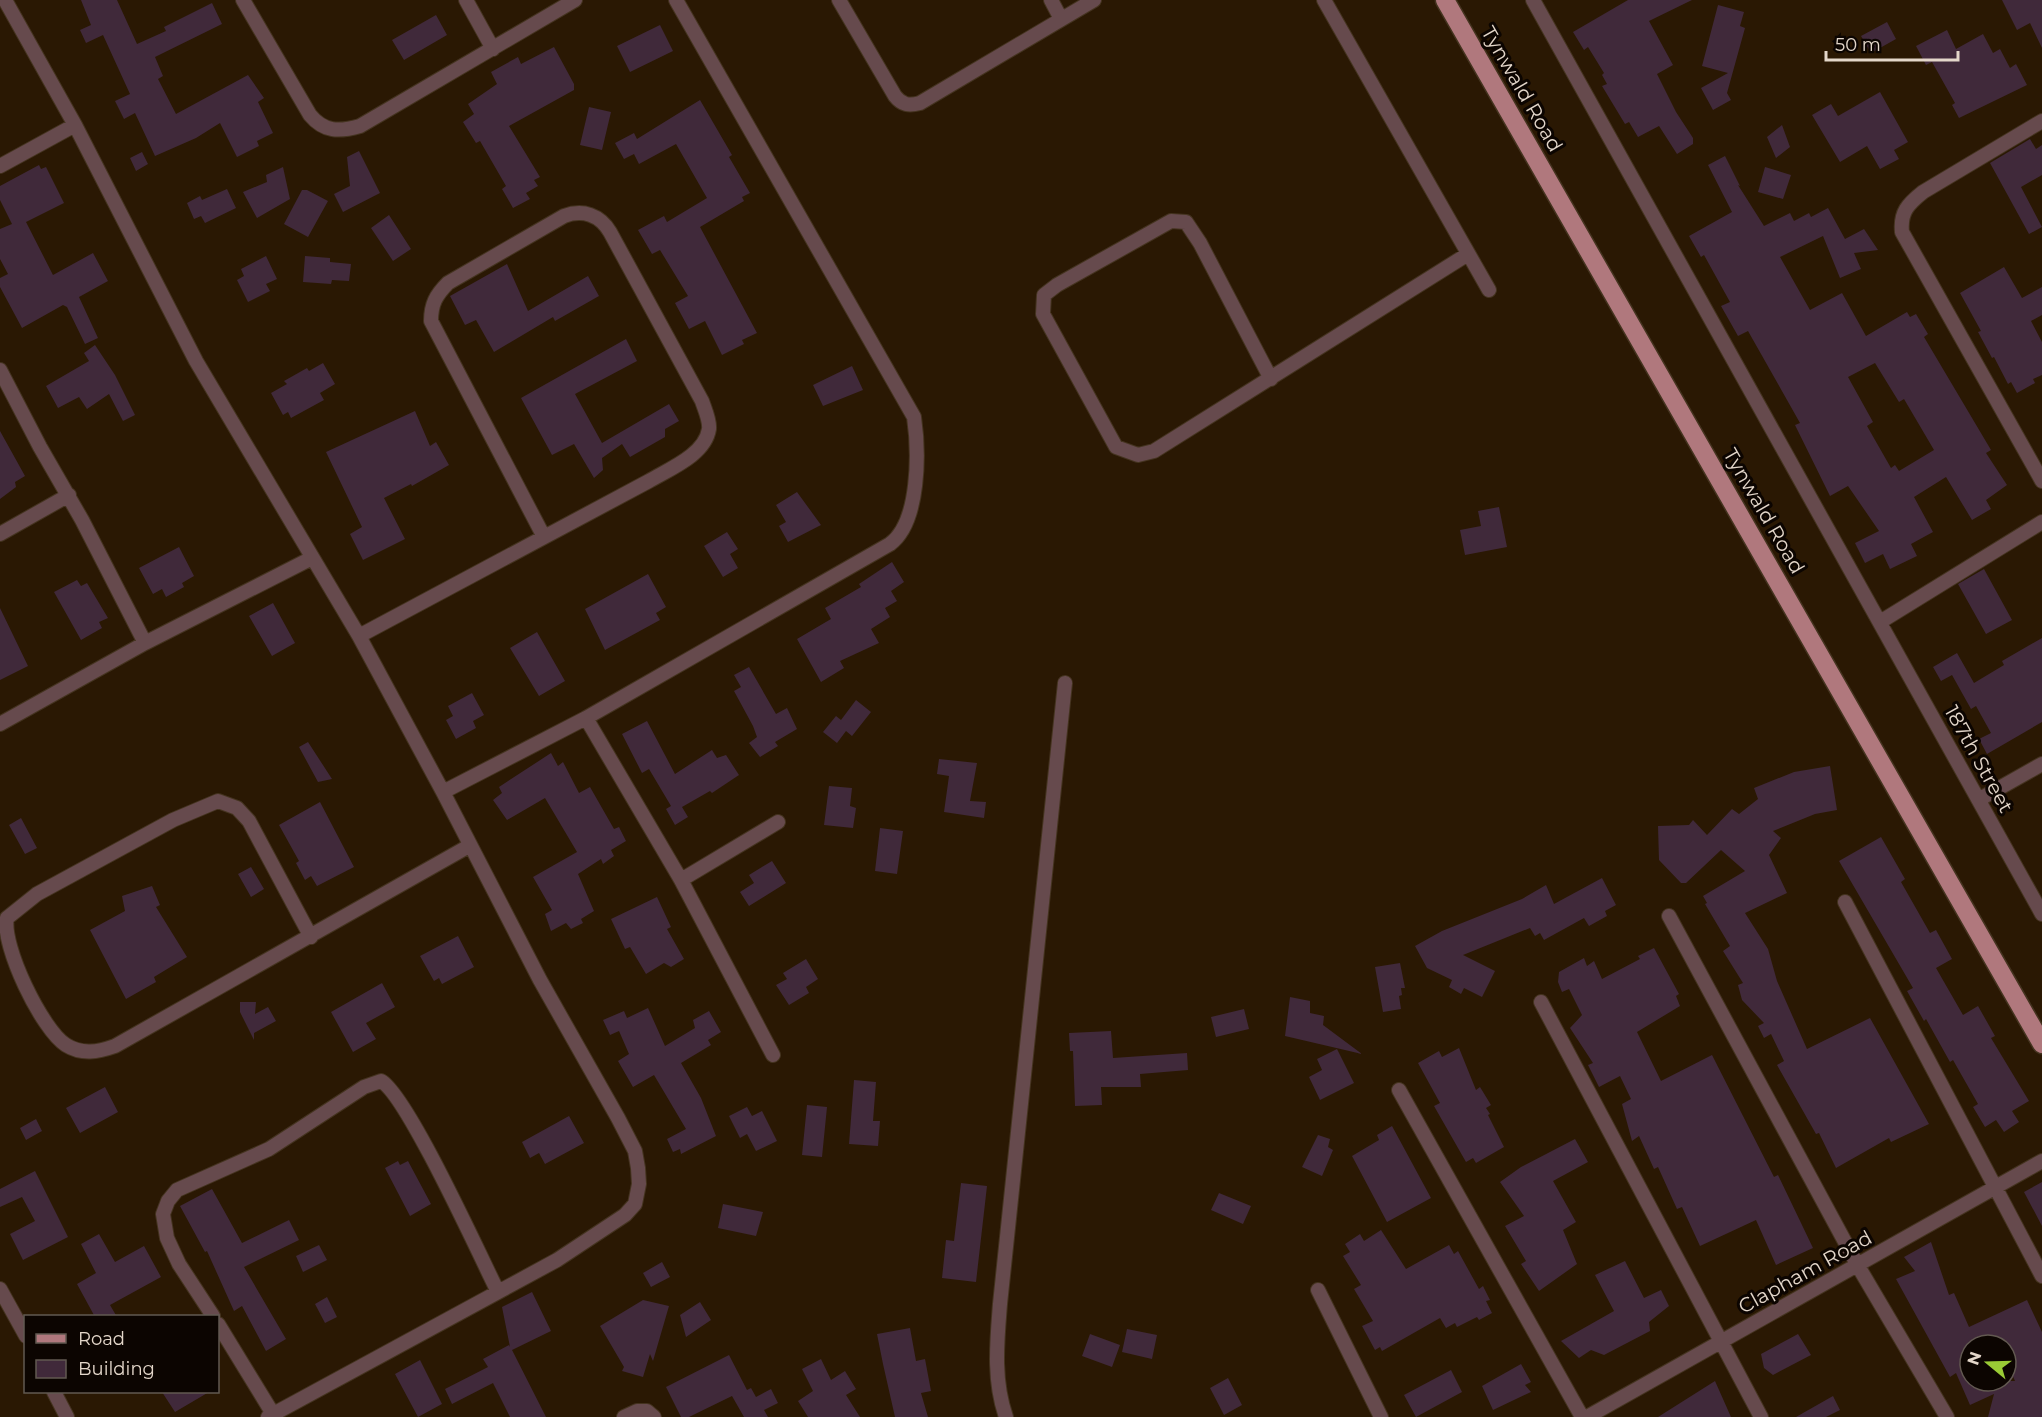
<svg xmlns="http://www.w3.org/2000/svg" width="2042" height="1417" font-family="Montserrat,sans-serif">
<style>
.building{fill:#40293a;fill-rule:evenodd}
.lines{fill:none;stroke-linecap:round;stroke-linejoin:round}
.street-casing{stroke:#44331f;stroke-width:16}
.primary-casing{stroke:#44331f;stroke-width:21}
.street{stroke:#664a4d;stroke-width:14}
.primary{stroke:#b0787d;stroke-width:18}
.labels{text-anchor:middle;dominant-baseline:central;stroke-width:6;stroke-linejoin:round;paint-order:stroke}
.street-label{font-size:20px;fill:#e4d7ca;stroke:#0c0501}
</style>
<rect width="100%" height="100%" fill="#2a1803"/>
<path class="building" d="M81,0H117L137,44L166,31L164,27L212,3L222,24L155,57L163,76L158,79L176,114L248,75L264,98L258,102L273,133L257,141L259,146L237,157L220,123L196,138L155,156L135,113L124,119L115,101L130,94L103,35L86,43L80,30L91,25Z
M1628,0H1692L1649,21L1673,65L1657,74L1676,112L1693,138V144L1677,154L1659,126L1638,137L1629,122L1625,124L1602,86L1607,84L1602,75L1604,73L1588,47L1584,50L1573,32Z
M2002,0H2042V48L2030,23L2017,30Z
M1718,5L1744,12L1740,26L1745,28L1727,93L1731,100L1713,110L1701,88L1728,73L1702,66Z
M436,15L447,35L404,60L392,40Z
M1887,22L1896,39L1871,53L1861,36Z
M660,25L673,51L630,72L617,46Z
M1947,30L1956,49L1983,34L1993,53L2000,49L2010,68L2016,64L2027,85L1959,118L1952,105L1955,103L1932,62L1926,65L1916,46Z
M554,47L574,84V90L509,126L540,177L534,180L538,186L526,193L530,199L513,208L502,189L506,186L480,141L476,143L463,122L474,114L468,104L497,84L491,72L518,57L521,64Z
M1880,92L1908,142L1894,150L1899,159L1880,169L1867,146L1840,162L1812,115L1831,104L1838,116Z
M700,100L732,155L729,157L750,193L742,197L744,201L700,227L757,333L742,340L744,344L722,355L705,321L689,329L675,303L688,296L660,250L652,254L638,230L664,216L667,222L707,198L676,144L639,164L634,154L624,159L615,143L634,133L637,139Z
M589,107L611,112L602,150L580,145Z
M1782,125L1790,147L1776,158L1767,137Z
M2030,139L2036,149L2042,145V175L2021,187L2042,227L2029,234L1990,163Z
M359,151L380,193L343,212L334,194L350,186L347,157Z
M142,152L148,164L136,171L130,158Z
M1725,156L1740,186L1738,185L1764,226L1790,213L1794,221L1809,213L1811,217L1828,208L1845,239L1864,229L1878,250L1854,253L1861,269L1840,278L1823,236L1780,257L1810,310L1842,293L1866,336L1907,312L1910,317L1916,314L1928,334L1924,337L1991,450L1986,453L2007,485L1986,500L1991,509L1972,520L1946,477L1914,497L1933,532L1911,544L1917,556L1890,569L1883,554L1865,563L1855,543L1879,531L1848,486L1830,496L1795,425L1800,423L1748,331L1738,336L1721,306L1730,302L1704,255L1701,257L1689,236L1732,212L1708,165ZM1875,363L1899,402L1904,399L1934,450L1899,471L1895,465L1891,468L1867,426L1873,422L1848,377Z
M39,165L41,169L46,167L64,203L26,222L53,275L93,253L108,281L79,297L98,338L85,344L67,307L63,305L22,328L0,287V278L8,274L0,259V229L12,224L0,200V186Z
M283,167L290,199L257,218L243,192L267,182L266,175Z
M1765,167L1791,175L1783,199L1758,192Z
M227,189L236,208L205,223L201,216L194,219L187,203L200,196L202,200Z
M302,190H307L328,201L308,237L284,224Z
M389,215L411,249L393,261L371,228Z
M266,256L277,279L266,284L270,291L248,302L237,280L244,276L241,269Z
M305,256L330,258V262L351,264L349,281L332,280L331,284L303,282Z
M507,264L528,311L588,276L599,296L555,321L553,317L494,352L476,320L465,325L450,296Z
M2004,267L2022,298L2042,287V315L2031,321L2042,342V375L2033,379L2035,383L2017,393L2011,382L2008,384L1994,357L1992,358L1978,332L1981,331L1960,293Z
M626,339L637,361L575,394L602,443L669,404L679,421L665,429V437L630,457L622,444L602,458L603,470L594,478L574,444L552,455L521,398Z
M95,345L115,375L135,415L123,421L109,394L87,409L79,397L58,408L46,386L89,361L84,353Z
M323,363L335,384L320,393L324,400L291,418L288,412L283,415L271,393L287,384L284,381L307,368L309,371Z
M852,366L863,390L823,406L813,385Z
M415,411L430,446L436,442L449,465L412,486L411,484L384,498L405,539L363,560L350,534L362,527L326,452Z
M0,431L25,476L15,482L16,487L0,499Z
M797,492L821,525L788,542L779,526L786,522L776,505Z
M1499,507L1507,547L1465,555L1460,530L1481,526L1478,511Z
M727,532L738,549L730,554L738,568L723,577L704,546Z
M179,547L194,576L182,583L184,587L166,597L162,589L153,594L139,568Z
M892,562L904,582L891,591L897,601L885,608L890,617L871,629L879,643L840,661L844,668L821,682L797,639L831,619L825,608L861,587L859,584Z
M1984,569L2012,620L1986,634L1958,584Z
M648,574L666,607L656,613L660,620L605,650L585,609Z
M77,580L81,586L87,583L108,618L99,622L102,628L81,640L54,592Z
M273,603L295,643L272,656L249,616Z
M0,608L28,666L0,680Z
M537,632L565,681L539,696L510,648Z
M2042,638V722L1987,754L1979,739L1991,733L1976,706L1971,709L1952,675L1941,681L1933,667L1957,653L1974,683L2004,665L2002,661Z
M749,667L776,714L787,708L797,729L775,742L778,746L760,757L749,743L757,737L753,726L734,691L741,687L734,675Z
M472,693L484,715L473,721L476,728L456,739L446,720L453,716L448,706Z
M856,700L871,712L852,736L846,731L837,743L823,732L836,716L841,720Z
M647,721L675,774L712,750L717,758L726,755L739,775L712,793L710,791L682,807L688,817L675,825L666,809L671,806L649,769L642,773L622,734Z
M308,742L332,779L318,782L299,747Z
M551,753L558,766L563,762L579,793L590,787L614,829L619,827L626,841L611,850L614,856L603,864L601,859L578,874L594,911L581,919L583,923L571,929L566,923L551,931L545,914L552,910L533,877L577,852L545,798L507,820L493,800L502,793L499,787Z
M939,759L977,763L970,801L986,802L984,818L944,812L949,776L937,774Z
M1830,766L1837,810L1815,814L1773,831L1781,838L1769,855L1787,893L1745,913L1768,949L1777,981L1807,1049L1870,1018L1929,1124L1891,1142L1889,1138L1836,1168L1819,1133L1816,1134L1777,1065L1784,1061L1771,1034L1764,1038L1758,1026L1764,1023L1742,1000L1738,985L1743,983L1723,951L1730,946L1705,904L1707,903L1703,896L1745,871L1721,850L1686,883H1681L1659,860L1658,826L1689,825L1693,820L1707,835L1732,809L1739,814L1758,799L1754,788L1794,772Z
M829,786L852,788L850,806L856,808L853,828L824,825Z
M320,802L354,867L317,886L311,876L305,880L296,863L299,861L279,825Z
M21,818L37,848L25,854L9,825Z
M880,828L903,831L897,874L875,871Z
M1881,837L1905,879L1901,882L1930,933L1936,930L1952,959L1936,968L1963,1015L1978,1006L1995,1036L1991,1038L2029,1101L2012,1111L2019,1122L2004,1132L1996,1120L1985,1127L1973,1107L1978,1104L1953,1060L1950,1062L1926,1019L1924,1021L1907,991L1913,988L1839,861Z
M772,861L786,883L749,906L740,892L754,883L749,875Z
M251,867L264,889L251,897L238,874Z
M1602,878L1616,905L1605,911L1607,916L1589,926L1584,918L1544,940L1540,933L1535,936L1530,928L1463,955L1495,971L1482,997L1464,988L1461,994L1449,987L1452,980L1427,968L1415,946L1442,931L1522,899L1546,885L1554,904Z
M152,886L160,905L156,907L187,957L154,977L156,982L126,999L90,930L125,911L122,896Z
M657,897L671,927L667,929L684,959L671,967L664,963L646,974L630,947L625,949L611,919Z
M458,936L474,967L442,984L439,978L434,981L420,956Z
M1654,948L1679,994L1676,996L1680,1006L1637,1032L1661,1081L1712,1055L1774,1177L1778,1175L1813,1248L1776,1265L1756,1220L1700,1246L1682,1207L1677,1209L1658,1167L1654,1169L1639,1136L1632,1141L1622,1104L1631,1099L1620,1076L1599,1087L1588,1065L1593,1063L1570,1028L1582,1015L1569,989L1562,992L1558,982L1559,972L1584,958L1587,966L1594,961L1602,979L1640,959L1638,956Z
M806,959L818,979L806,987L809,993L789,1005L776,985L787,979L783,973Z
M1400,963L1405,988H1401L1402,995L1399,996L1401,1009L1383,1012L1375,967Z
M382,983L395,1007L366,1023L376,1039L353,1052L331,1012Z
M1290,997L1310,1001V1013L1324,1016L1323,1025L1362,1054L1285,1036Z
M240,1002H256L255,1014L268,1007L276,1021L254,1033V1040L240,1012Z
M648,1008L665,1046L695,1028L693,1020L709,1011L721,1032L708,1040L711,1045L681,1063L701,1098L716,1136L681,1154L680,1149L673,1152L667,1139L686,1129L654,1075L633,1087L618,1061L629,1054L619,1031L610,1035L603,1020L624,1011L627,1018Z
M1244,1009L1249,1029L1216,1037L1211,1017Z
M1111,1031L1113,1058L1187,1053L1188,1070L1140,1074L1141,1087H1101L1102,1105L1075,1106L1073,1051H1070L1069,1033Z
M1459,1048L1476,1090L1480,1087L1491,1105L1486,1108L1490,1114L1488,1115L1504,1147L1476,1163L1473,1158L1466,1162L1434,1106L1440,1103L1418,1063L1439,1051L1442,1057Z
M1337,1049L1354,1083L1320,1100L1309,1077L1322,1070L1317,1059Z
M854,1080L876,1082L873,1121H880L878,1146L849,1144Z
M105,1087L118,1112L80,1133L66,1108Z
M807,1105L827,1107L822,1157L802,1155Z
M747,1107L752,1116L762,1111L777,1141L756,1151L747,1134L740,1138L729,1116Z
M569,1116L584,1143L545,1164L539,1153L530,1158L522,1142Z
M36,1119L42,1131L26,1140L20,1128Z
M1392,1126L1431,1198L1387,1222L1352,1156L1379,1140L1377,1135Z
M1318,1135L1330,1139L1328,1147L1333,1150L1322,1176L1302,1167Z
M1575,1139L1588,1162L1553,1181L1576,1222L1563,1230L1577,1264L1539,1291L1521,1264L1526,1261L1505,1226L1524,1216L1500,1182L1521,1167Z
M398,1161L400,1165L408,1161L431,1204L410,1216L385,1168Z
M35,1171L68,1237L23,1260L10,1234L35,1221L22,1197L0,1207V1189Z
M2042,1182V1226L2024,1192Z
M961,1183L987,1186L976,1282L942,1278L946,1240L954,1241Z
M212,1189L242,1243L289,1220L299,1240L244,1267L286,1339L266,1351L242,1306L234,1311L207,1251L205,1252L180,1206Z
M1219,1193L1251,1206L1243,1224L1211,1210Z
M723,1204L763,1212L756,1236L718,1228Z
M1381,1230L1406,1269L1449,1245L1454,1254L1458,1251L1479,1289L1483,1286L1490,1300L1486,1301L1492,1313L1479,1320L1477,1317L1457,1327L1455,1323L1446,1328L1440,1318L1382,1351L1380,1347L1375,1350L1362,1326L1373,1321L1354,1289L1361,1285L1343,1256L1350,1252L1345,1244L1360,1234L1364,1241Z
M99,1234L115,1262L144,1246L161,1277L110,1305L117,1317H95L77,1284L96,1273L81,1244Z
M1931,1242L1949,1295L1954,1293L1969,1327L2027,1300L2042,1332V1417H1988L1994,1394L1970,1405L1956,1373L1950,1377L1896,1279L1915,1271L1904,1257ZM2006,1340V1361L2015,1381H1970V1345H1994Z
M319,1245L327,1260L303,1272L296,1256Z
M1625,1261L1644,1298L1661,1290L1669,1306L1649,1322L1650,1331L1604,1355L1591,1350L1579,1358L1561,1341L1614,1311L1595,1275Z
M662,1262L670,1277L651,1287L643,1273Z
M532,1292L551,1331L512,1350L546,1417H510L493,1383L452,1404L445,1389L488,1367L483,1359L509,1345L510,1347L502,1307Z
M327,1297L337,1317L325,1323L315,1304Z
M643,1300L669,1306L653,1361L650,1354L643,1377L622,1371L624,1367L600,1326Z
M700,1302L711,1320L686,1337L680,1315Z
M910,1328L916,1361L925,1359L931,1391L921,1393L928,1417H895L883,1364L877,1334Z
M1127,1329L1157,1335L1152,1359L1122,1352Z
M1090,1334L1120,1345L1112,1367L1082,1356Z
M1798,1334L1811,1355L1773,1375L1764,1368L1761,1354Z
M729,1355L747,1390L751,1388L756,1397L771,1389L778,1403L764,1410L768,1417H744L732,1396L689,1417H681L666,1387Z
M821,1359L831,1380L845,1371L856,1389L846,1395L860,1417H808L798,1401L813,1391L802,1369Z
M420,1360L442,1404L418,1417L395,1374Z
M1521,1364L1531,1382L1525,1385L1531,1392L1493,1410L1482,1386Z
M1451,1370L1462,1392L1416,1417L1404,1395Z
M1228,1378L1242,1405L1224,1415L1210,1388Z
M1715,1381L1731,1417H1658Z
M162,1392H209L175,1412Z
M1833,1396L1840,1410L1826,1417H1796Z"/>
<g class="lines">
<g class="street-casing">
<path id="street" d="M5,0L75,125L196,361L359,636L443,792L540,980L618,1118L635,1151L638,1168L639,1184L635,1204L625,1215L557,1260L268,1417
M243,0L310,115C324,132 339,132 360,126L575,0
M466,0L493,49
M839,0L895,96C902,105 909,106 920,103L1094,0
M1051,0L1061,19
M1324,0L1489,290
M1533,0L2042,914
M2042,121L1923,192C1908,204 1900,212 1902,232L2042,481
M0,166L75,125
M0,370L40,447L82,520L145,643
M1271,379L1200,243L1186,222L1171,221L1057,285L1044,295L1043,314L1116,447L1138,455L1154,451L1468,254
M0,534L69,495
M1880,622L2042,522
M359,636L649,481C669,469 705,455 709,429C710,420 705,410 702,401L610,232C600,215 583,209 564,216L448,283C436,295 431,304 431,321L544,537
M586,718L681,880L773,1055
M0,724L145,643L312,558
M443,792L586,718L890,544C920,522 919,451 914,417L676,0
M1980,799L2042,764
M681,880L778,822
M1845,902L2042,1276
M1669,916L1858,1266L1947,1417
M311,937L249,821L237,808L218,801L173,820L37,894L7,918C1,945 42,1030 66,1045C82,1055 98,1052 115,1046L469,846
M1541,1002L1761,1417
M1399,1090L1582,1417
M0,1289L26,1336
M1318,1290L1381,1417
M213,1316L179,1264L167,1238L163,1214L168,1201L177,1190L269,1149L364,1087L381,1081C407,1095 480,1256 498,1292
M218,1324L273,1414
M54,1392L67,1417
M624,1417L637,1411H647L654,1417
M1006,1417C993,1380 997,1342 1000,1304L1065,683
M1587,1417L2042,1161"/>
</g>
<g class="primary-casing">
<path id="primary" d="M1445,0L2042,1044"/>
</g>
<use href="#street" class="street"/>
<use href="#primary" class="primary"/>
</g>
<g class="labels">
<g class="street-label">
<text transform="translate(1522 89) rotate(60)">Tynwald Road</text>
<text transform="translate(1764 511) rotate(60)">Tynwald Road</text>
<text transform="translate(1979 759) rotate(61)">187th Street</text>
<text transform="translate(1805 1272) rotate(-29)">Clapham Road</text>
</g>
</g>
<rect x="24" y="1315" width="195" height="78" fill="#0c0501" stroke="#625951" stroke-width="1.5"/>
<rect x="36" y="1334" width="30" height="9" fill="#b0787d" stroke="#625951" stroke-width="1.5"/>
<text x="78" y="1345" font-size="18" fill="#e4d7ca">Road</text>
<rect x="36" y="1360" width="30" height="18" fill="#40293a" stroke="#625951" stroke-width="1.5"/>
<text x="78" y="1375" font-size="18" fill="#e4d7ca">Building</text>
<g transform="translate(1988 1363) rotate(289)"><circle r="28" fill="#0c0501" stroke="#625951" stroke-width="1.5"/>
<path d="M0-4.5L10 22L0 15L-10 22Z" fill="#9acb35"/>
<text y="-9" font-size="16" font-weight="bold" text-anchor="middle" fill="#e4d7ca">N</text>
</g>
<path d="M1826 51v9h132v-9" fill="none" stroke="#e4d7ca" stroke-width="3"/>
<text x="1835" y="51" font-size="18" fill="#e4d7ca" stroke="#0c0501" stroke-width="4.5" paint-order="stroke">50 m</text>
</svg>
